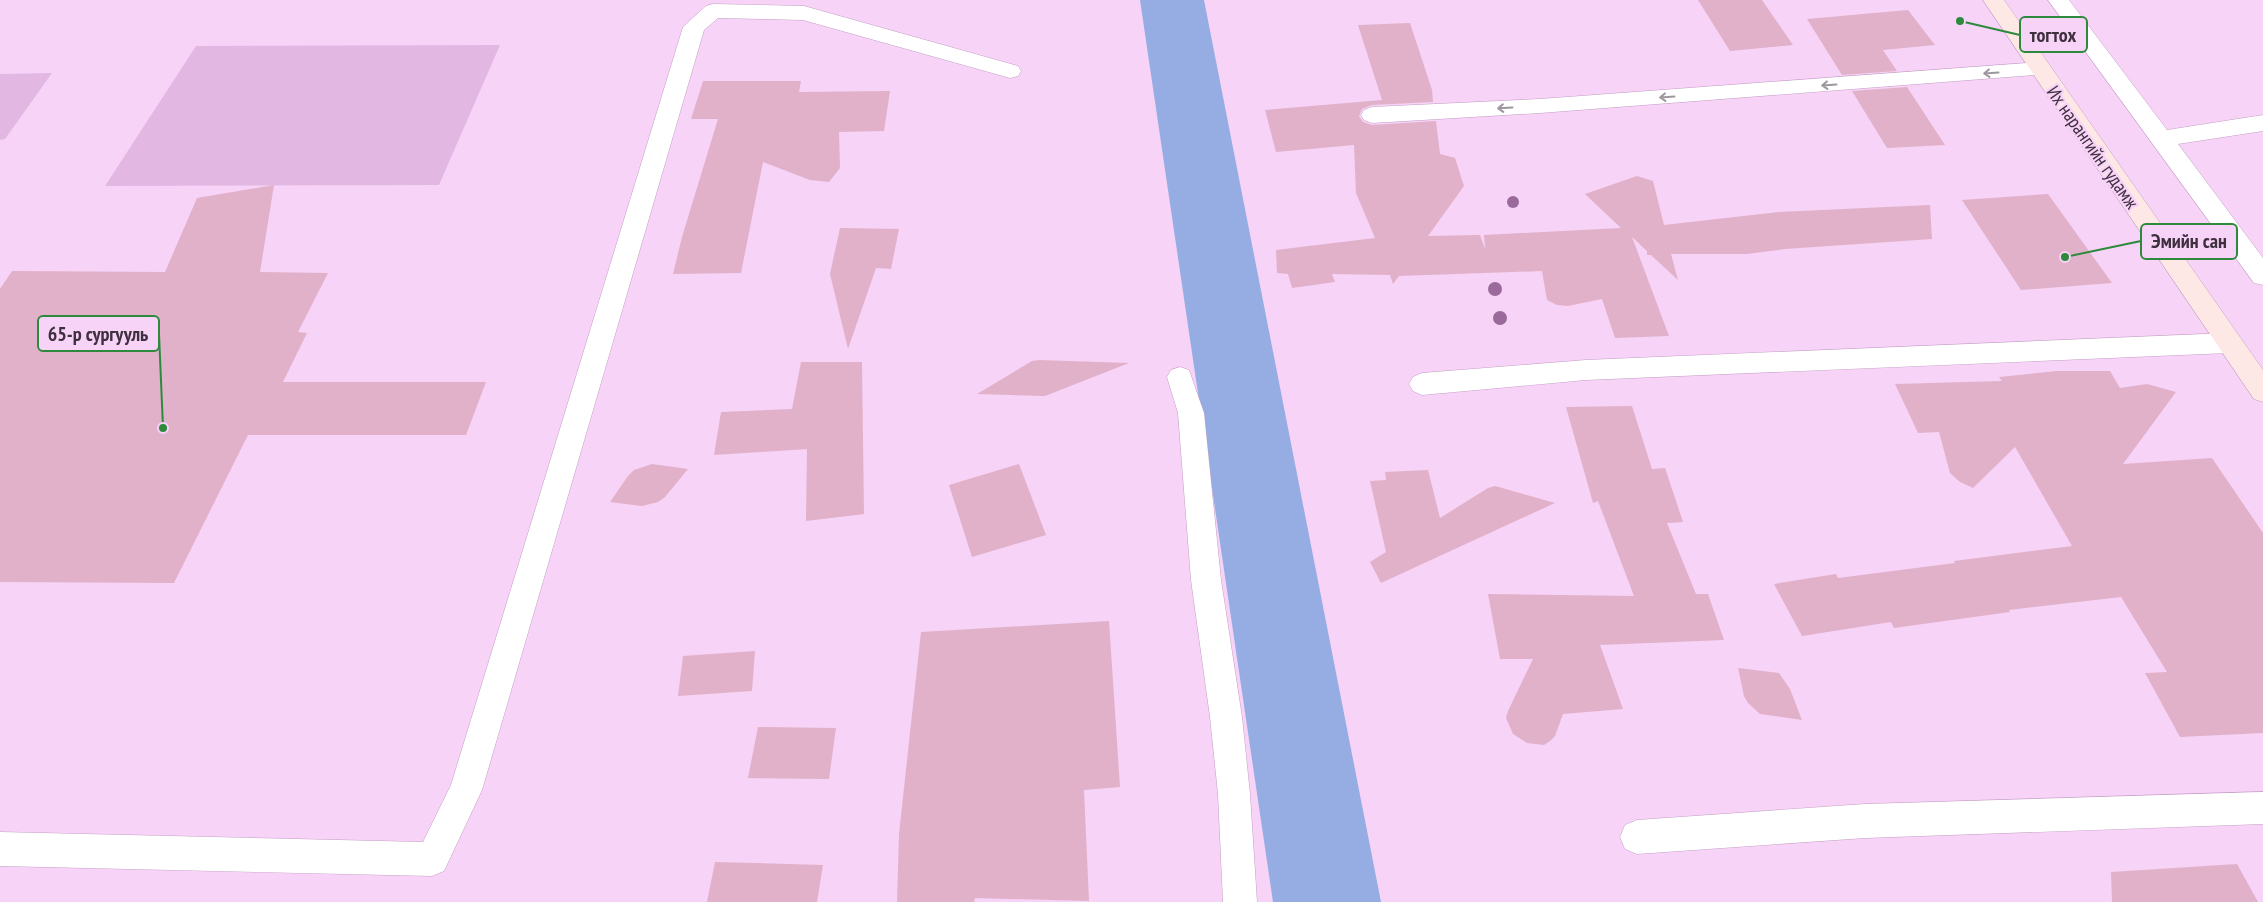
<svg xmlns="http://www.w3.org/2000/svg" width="2263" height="902" font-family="'PT Sans Narrow',sans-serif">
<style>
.green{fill:#e2b8e3}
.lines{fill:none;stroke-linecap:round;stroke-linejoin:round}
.river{fill:#95ade3;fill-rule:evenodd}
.building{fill:#e0b1c9}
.street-casing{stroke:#c3a0c3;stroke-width:1}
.secondary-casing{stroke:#c3a0c3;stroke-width:1}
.street{fill:#fff;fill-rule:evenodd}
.secondary{fill:#fee8e6;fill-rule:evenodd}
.tree{fill:#9a6a9b}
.oneway{stroke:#9e989e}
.labels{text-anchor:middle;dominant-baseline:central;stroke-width:4.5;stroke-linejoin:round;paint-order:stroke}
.street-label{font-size:19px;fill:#3e303e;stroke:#f7d3f7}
.leader{fill:none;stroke:#2d8a3c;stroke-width:2}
.callout-dot{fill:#2d8a3c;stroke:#f7d3f7;stroke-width:2}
.callout{fill:#f7d3f7;stroke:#2d8a3c;stroke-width:2}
.callout-label{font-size:20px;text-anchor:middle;font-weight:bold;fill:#3e303e}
</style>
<rect width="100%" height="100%" fill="#f7d3f7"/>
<path class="green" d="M500,45L439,185L105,186L196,46Z
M52,73L5,139L0,140V74Z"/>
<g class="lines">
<path class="river" d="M1140,0H1204L1381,902H1273Z"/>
</g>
<path class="building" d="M1698,0H1762L1793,45L1730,51Z
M1908,10L1935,45L1883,50L1897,71L1842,75L1807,19Z
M1410,23L1432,90L1433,102L1372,105L1362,109L1359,116L1363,122L1372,125L1436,121L1440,154L1455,158L1464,186L1428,236L1480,235L1485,249L1484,235L1621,228L1585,194L1637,176L1653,181L1664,225L1779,212L1930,205L1932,239L1785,249L1747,254H1671L1678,280L1651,255H1647V251L1632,237L1669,336L1615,338L1602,299L1568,306L1557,305L1547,300L1542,271L1399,276L1393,284L1390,275L1332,274L1335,282L1292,288L1288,274L1277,273L1276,250L1375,238L1356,193L1354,145L1276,152L1265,110L1382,100L1358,25Z
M703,81H801L799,92L890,91L884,131L839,132L840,168L829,182L810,180L763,162L741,273L673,274L682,237L718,119H691Z
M1907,87L1945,145L1887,148L1852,91Z
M274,185L260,272L328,273L298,332L307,333L283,382H486L466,435H248L174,583L0,582V289L12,271L165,272L197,198Z
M2048,194L2112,283L2021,290L1962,200Z
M840,228L899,229L891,269L876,268L848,349L830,274Z
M1039,360L1129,363L1045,396L977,394L1032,361Z
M801,362H862L864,514L806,521L807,449L714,455L721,412L792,409Z
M2057,371H2110L2120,388L2147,384L2176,392L2123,464L2212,458L2263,533V733L2180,737L2145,673L2167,672L2121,597L2009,610L2010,612L1894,628L1891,622L1802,636L1774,584L1836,574L1838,578L1955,563L1954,561L2072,546L2015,447L1973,488L1960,482L1950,473L1939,432L1918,433L1895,384L2002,381L1999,377Z
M1632,406L1652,469L1665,468L1683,522L1667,523L1696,594H1708L1724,640L1600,645L1623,709L1563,714L1555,736L1550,741L1544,745L1527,743L1513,734L1506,718L1508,711L1533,659H1500L1488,594L1634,596L1598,501L1593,503L1566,407Z
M652,464L688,469L665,497L658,502L642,506L610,502L628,476L634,470Z
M1019,464L1046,535L972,557L949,485Z
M1428,470L1440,518L1488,488L1495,486L1555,503L1381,583L1370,562L1386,552L1370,481L1386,480L1385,472Z
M1109,621L1120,787L1084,790L1089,901L975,898L974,902H897L899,834L921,632Z
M755,651L752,691L678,696L683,656Z
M1738,668L1779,673L1790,689L1802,720L1760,714L1748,703L1744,696Z
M758,727L836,728L829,779L748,778Z
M715,862L823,865L817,902H707Z
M2237,864L2258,902H2112L2111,872Z"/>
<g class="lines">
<g class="street-casing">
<path id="street" d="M2048,0H2069L2167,130L2263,115V131L2178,144L2263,258V285L2254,283Z
M713,4L804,6L1018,66L1021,71L1018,76L1010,78L803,20L718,18L704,30L482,790L444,871L432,876L0,866V832L423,842L451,785L683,27L706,6Z
M2040,62L2048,64L2051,69L2048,74L1540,113L1372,123L1364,120L1361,115L1364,110L1372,107L1540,99Z
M2229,333L2238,336L2242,343L2238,350L2229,353L1586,380L1422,395L1413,391L1409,384L1413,377L1422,373L1586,360Z
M1180,367L1189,370L1204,413L1221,580L1242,717L1250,794L1257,902H1223L1218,794L1210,717L1191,580L1178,413L1167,377L1171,370Z
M2263,792V824L1865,838L1637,854L1625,849L1620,837L1625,825L1637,820L1865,804Z"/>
</g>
<g class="secondary-casing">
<path id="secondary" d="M1983,0H2004L2263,370V402L2254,399Z"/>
</g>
<use href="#street" class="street"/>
<use href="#secondary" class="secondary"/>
</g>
<g class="tree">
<circle cx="1513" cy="202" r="6"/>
<circle cx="1495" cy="289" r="7"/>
<circle cx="1500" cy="318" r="7"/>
</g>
<defs><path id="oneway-shaft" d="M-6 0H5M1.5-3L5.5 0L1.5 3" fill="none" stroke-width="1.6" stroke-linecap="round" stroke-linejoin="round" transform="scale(1.25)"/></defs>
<g class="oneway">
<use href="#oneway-shaft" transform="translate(1991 73) rotate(176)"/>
<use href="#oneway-shaft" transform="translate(1829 85) rotate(176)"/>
<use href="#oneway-shaft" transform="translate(1667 97) rotate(176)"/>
<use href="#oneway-shaft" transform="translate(1505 108) rotate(177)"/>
</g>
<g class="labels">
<g class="street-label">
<text transform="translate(2093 147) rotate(55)">Их нарангийн гудамж</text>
</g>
</g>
<path class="leader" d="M1960 21L2020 35M2065 257L2141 241M163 428L159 334"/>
<g class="callout-dot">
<circle cx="1960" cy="21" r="5"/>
<circle cx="2065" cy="257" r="5"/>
<circle cx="163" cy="428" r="5"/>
</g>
<g class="callout">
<rect x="2020" y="17" width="67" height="35" rx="5"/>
<rect x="2141" y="224" width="96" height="35" rx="5"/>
<rect x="38" y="316" width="121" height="35" rx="5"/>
</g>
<g class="callout-label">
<text x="2053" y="42">тогтох</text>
<text x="2189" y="248">Эмийн сан</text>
<text x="98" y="341">65-р сургууль</text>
</g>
</svg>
